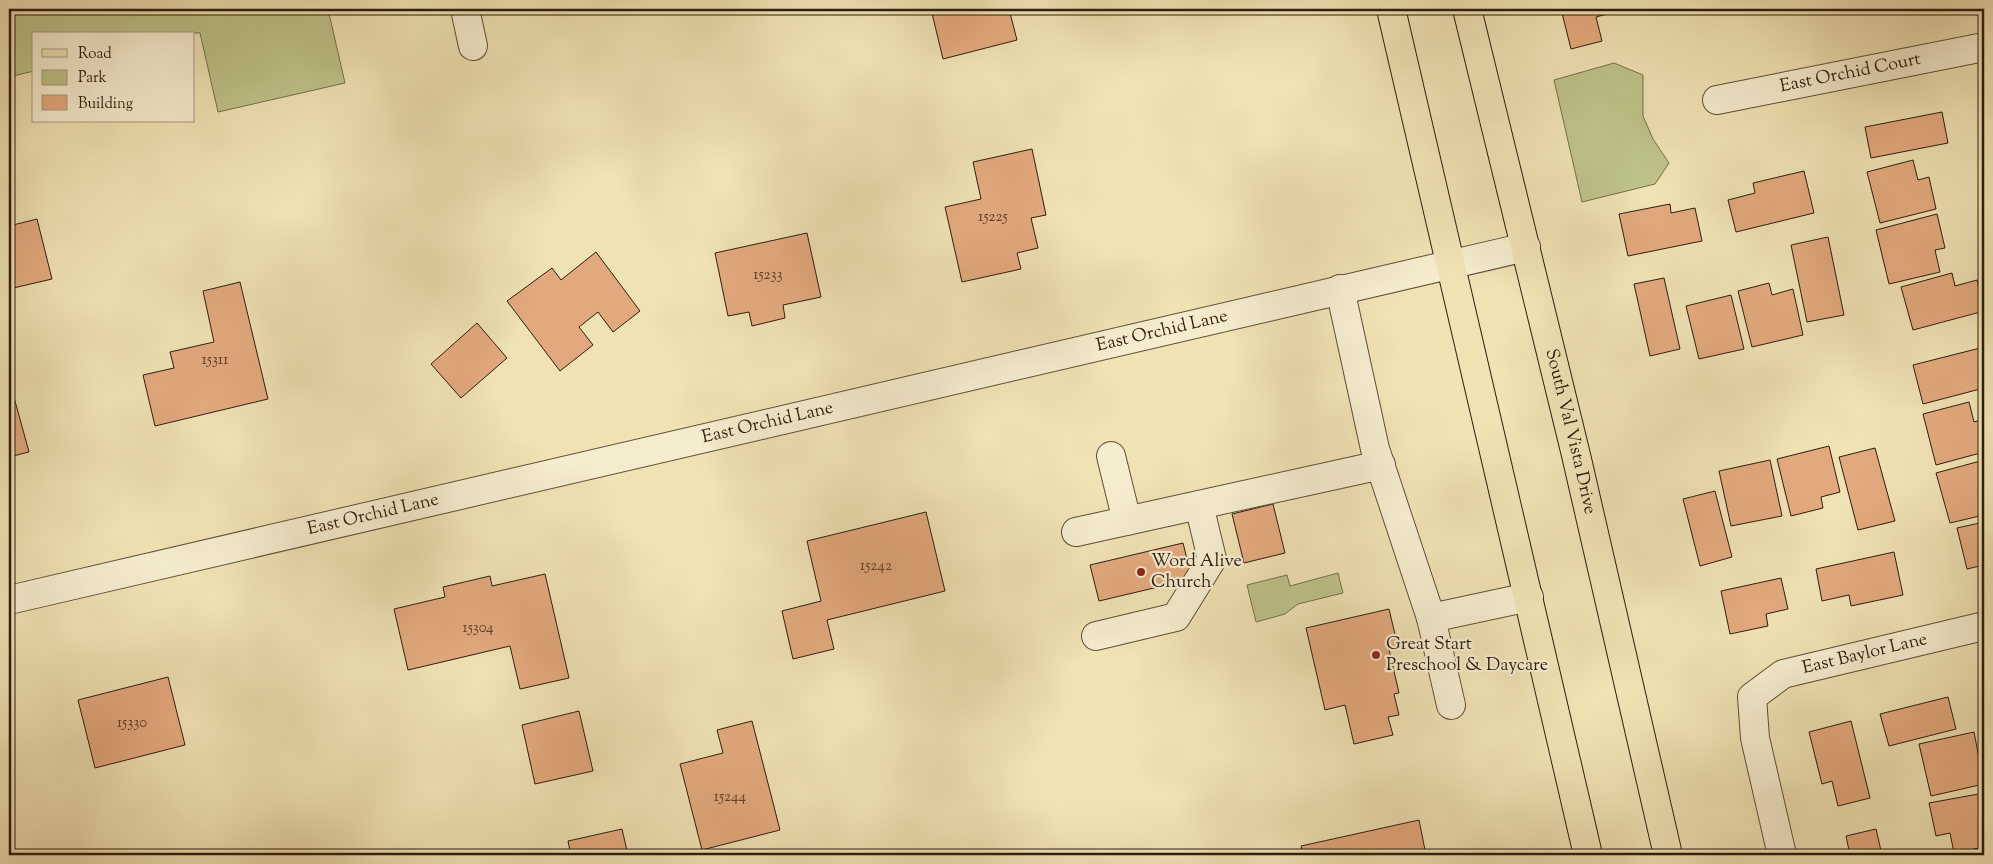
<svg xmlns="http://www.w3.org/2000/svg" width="1993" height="864" font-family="'Sorts Mill Goudy',serif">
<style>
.green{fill:#bec289;stroke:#75704c}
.building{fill:#e3a97e;stroke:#2c1d0f}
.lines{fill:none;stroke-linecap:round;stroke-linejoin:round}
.minor-casing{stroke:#5d4e38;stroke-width:30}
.major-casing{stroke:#2c1d0f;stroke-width:30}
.minor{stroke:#f5ecce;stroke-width:28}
.major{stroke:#efe2b3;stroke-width:28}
.poi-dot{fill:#8f2418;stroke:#f5ecce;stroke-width:2}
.labels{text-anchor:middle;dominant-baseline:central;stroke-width:4.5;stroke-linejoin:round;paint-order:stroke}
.number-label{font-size:15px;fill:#5a402b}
.street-label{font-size:18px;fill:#2c1d0f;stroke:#f5ecce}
.poi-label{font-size:18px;fill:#2c1d0f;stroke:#f5ecce;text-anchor:start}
</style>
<rect width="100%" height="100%" fill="#efe2b3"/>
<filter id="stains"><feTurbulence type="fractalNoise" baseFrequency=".004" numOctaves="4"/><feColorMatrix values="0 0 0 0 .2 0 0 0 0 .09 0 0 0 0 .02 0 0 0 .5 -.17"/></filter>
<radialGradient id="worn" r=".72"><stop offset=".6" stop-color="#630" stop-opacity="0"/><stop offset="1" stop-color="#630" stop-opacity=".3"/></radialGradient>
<path class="green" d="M9,9H328L345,83L218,112L200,33L34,34V71L9,77Z
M1614,63L1643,75V116L1653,139L1669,163L1655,184L1582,202L1554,80Z
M1338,573L1343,593L1298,604L1285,614L1256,622L1247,585L1287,575L1290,586Z"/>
<path class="building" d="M931,9H1009L1017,40L943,59Z
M1561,9H1606L1607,14L1596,17L1602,41L1571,49Z
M1790,9H1817L1791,14Z
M1942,112L1948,143L1871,158L1865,127Z
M1032,149L1046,215L1031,218L1038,248L1017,253L1021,269L962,282L945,207L981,199L973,162Z
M1913,160L1918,180L1929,177L1936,209L1880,223L1867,172Z
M1804,171L1814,213L1736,232L1728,200L1755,193L1753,183Z
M1670,204L1671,213L1695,208L1702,241L1628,256L1619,214Z
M1937,214L1945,248L1935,250L1940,272L1889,284L1876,230Z
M37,219L52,279L9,289V226Z
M807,233L821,297L783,305L785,318L752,326L749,312L728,316L715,253Z
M1828,237L1844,315L1807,322L1791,245Z
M596,252L640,311L613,332L598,312L579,327L593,345L560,371L507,301L552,268L561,280Z
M1952,273L1955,286L1977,280L1984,311L1913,330L1901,287Z
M1664,278L1680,349L1650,356L1634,284Z
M240,282L268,399L155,426L143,375L174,368L170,352L214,342L203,291Z
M1769,283L1772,295L1793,289L1803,335L1752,347L1738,291Z
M1731,295L1744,349L1699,359L1686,306Z
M477,323L507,358L461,398L431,364Z
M1984,347V388L1923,404L1913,365Z
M9,390H12L29,452L9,457Z
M1969,402L1974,422L1984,419V452L1936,465L1923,414Z
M1829,446L1840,492L1821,497L1823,508L1791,516L1777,459Z
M1875,448L1895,521L1858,530L1839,457Z
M1770,460L1782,516L1731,526L1719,471Z
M1984,460V515L1950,523L1936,473Z
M1715,491L1732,557L1700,566L1683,499Z
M1273,504L1285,553L1244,563L1232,514Z
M926,512L945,591L827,620L834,649L793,659L782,611L821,601L807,541Z
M1984,522V565L1967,569L1957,528Z
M1183,543L1192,579L1099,601L1090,565Z
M1894,552L1903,595L1851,606L1849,595L1822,601L1816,569Z
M545,574L569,678L520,689L510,646L408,670L394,609L445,597L443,587L490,576L492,586Z
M1781,578L1788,609L1766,614L1768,626L1730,634L1721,591Z
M1389,609L1398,647L1389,649L1399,693L1394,694L1399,715L1388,717L1393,735L1354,744L1345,705L1325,710L1306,628Z
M168,677L185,745L95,768L78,700Z
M1948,697L1956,729L1889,746L1880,714Z
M579,711L593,771L535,784L522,725Z
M752,721L780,830L702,850L680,764L723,753L717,730Z
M1851,721L1870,798L1838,806L1832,781L1822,784L1809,732Z
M1974,732L1984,784L1931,796L1919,744Z
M1984,793V847L1954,853L1950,833L1936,836L1929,803Z
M1419,820L1426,855H1303L1301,846Z
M622,829L628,855H571L568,841Z
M1876,829L1882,855H1850L1846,836Z"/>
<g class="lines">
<g class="minor-casing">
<g id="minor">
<path d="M465,9L473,46"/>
<path id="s1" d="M1717,100L1984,47"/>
<path d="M1340,289L1375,449L1431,618L1529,597"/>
<path d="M1111,456L1127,521"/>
<path d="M1076,532L1381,465"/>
<path id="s2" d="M9,600L1526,247"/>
<path d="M1431,618L1451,705"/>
<path d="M1096,636L1176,617L1212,559L1199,505"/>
<path id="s3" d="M1782,855L1755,738L1752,697L1783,674L1984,626"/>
</g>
</g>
<g class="major-casing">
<g id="major">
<path d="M1391,9L1588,855"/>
<path id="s4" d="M1467,9L1576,455L1668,855"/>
</g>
</g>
<use href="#minor" class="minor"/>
<use href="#major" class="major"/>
</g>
<g class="poi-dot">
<circle cx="1141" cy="572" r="5"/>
<circle cx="1376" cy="655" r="5"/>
</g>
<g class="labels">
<g class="number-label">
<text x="993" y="217">15225</text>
<text x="768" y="275">15233</text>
<text x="215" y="360">15311</text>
<text x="876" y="566">15242</text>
<text x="478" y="628">15304</text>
<text x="132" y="723">15330</text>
<text x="730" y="797">15244</text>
</g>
<g class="street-label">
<text stroke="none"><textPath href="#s1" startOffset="136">East Orchid Court</textPath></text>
<text stroke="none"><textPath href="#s2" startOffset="1184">East Orchid Lane</textPath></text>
<text stroke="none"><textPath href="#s2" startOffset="779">East Orchid Lane</textPath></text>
<text stroke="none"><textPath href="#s4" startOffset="435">South Val Vista Drive</textPath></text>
<text stroke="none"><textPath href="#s2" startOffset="374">East Orchid Lane</textPath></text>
<text stroke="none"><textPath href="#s3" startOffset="284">East Baylor Lane</textPath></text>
</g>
<g class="poi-label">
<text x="1151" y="562">Word Alive<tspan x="1151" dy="21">Church</tspan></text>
<text x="1386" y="645">Great Start<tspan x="1386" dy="21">Preschool &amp; Daycare</tspan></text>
</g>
</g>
<rect width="1993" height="864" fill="none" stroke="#efe2b3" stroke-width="30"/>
<rect x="10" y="10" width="1973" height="844" fill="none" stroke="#2c1d0f" stroke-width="2.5"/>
<rect x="15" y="15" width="1963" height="834" fill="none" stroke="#2c1d0f"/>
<rect x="32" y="32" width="162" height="90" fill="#f5ecce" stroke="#a59982"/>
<rect x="42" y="49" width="25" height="8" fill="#efe2b3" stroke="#a59982"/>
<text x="78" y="58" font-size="15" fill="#2c1d0f">Road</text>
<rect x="42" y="70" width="25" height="15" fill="#bec289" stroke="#a59982"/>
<text x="78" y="82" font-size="15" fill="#2c1d0f">Park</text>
<rect x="42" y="95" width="25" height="15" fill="#e3a97e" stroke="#a59982"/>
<text x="78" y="108" font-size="15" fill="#2c1d0f">Building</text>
<rect width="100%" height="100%" filter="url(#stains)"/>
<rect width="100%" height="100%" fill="url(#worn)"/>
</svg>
